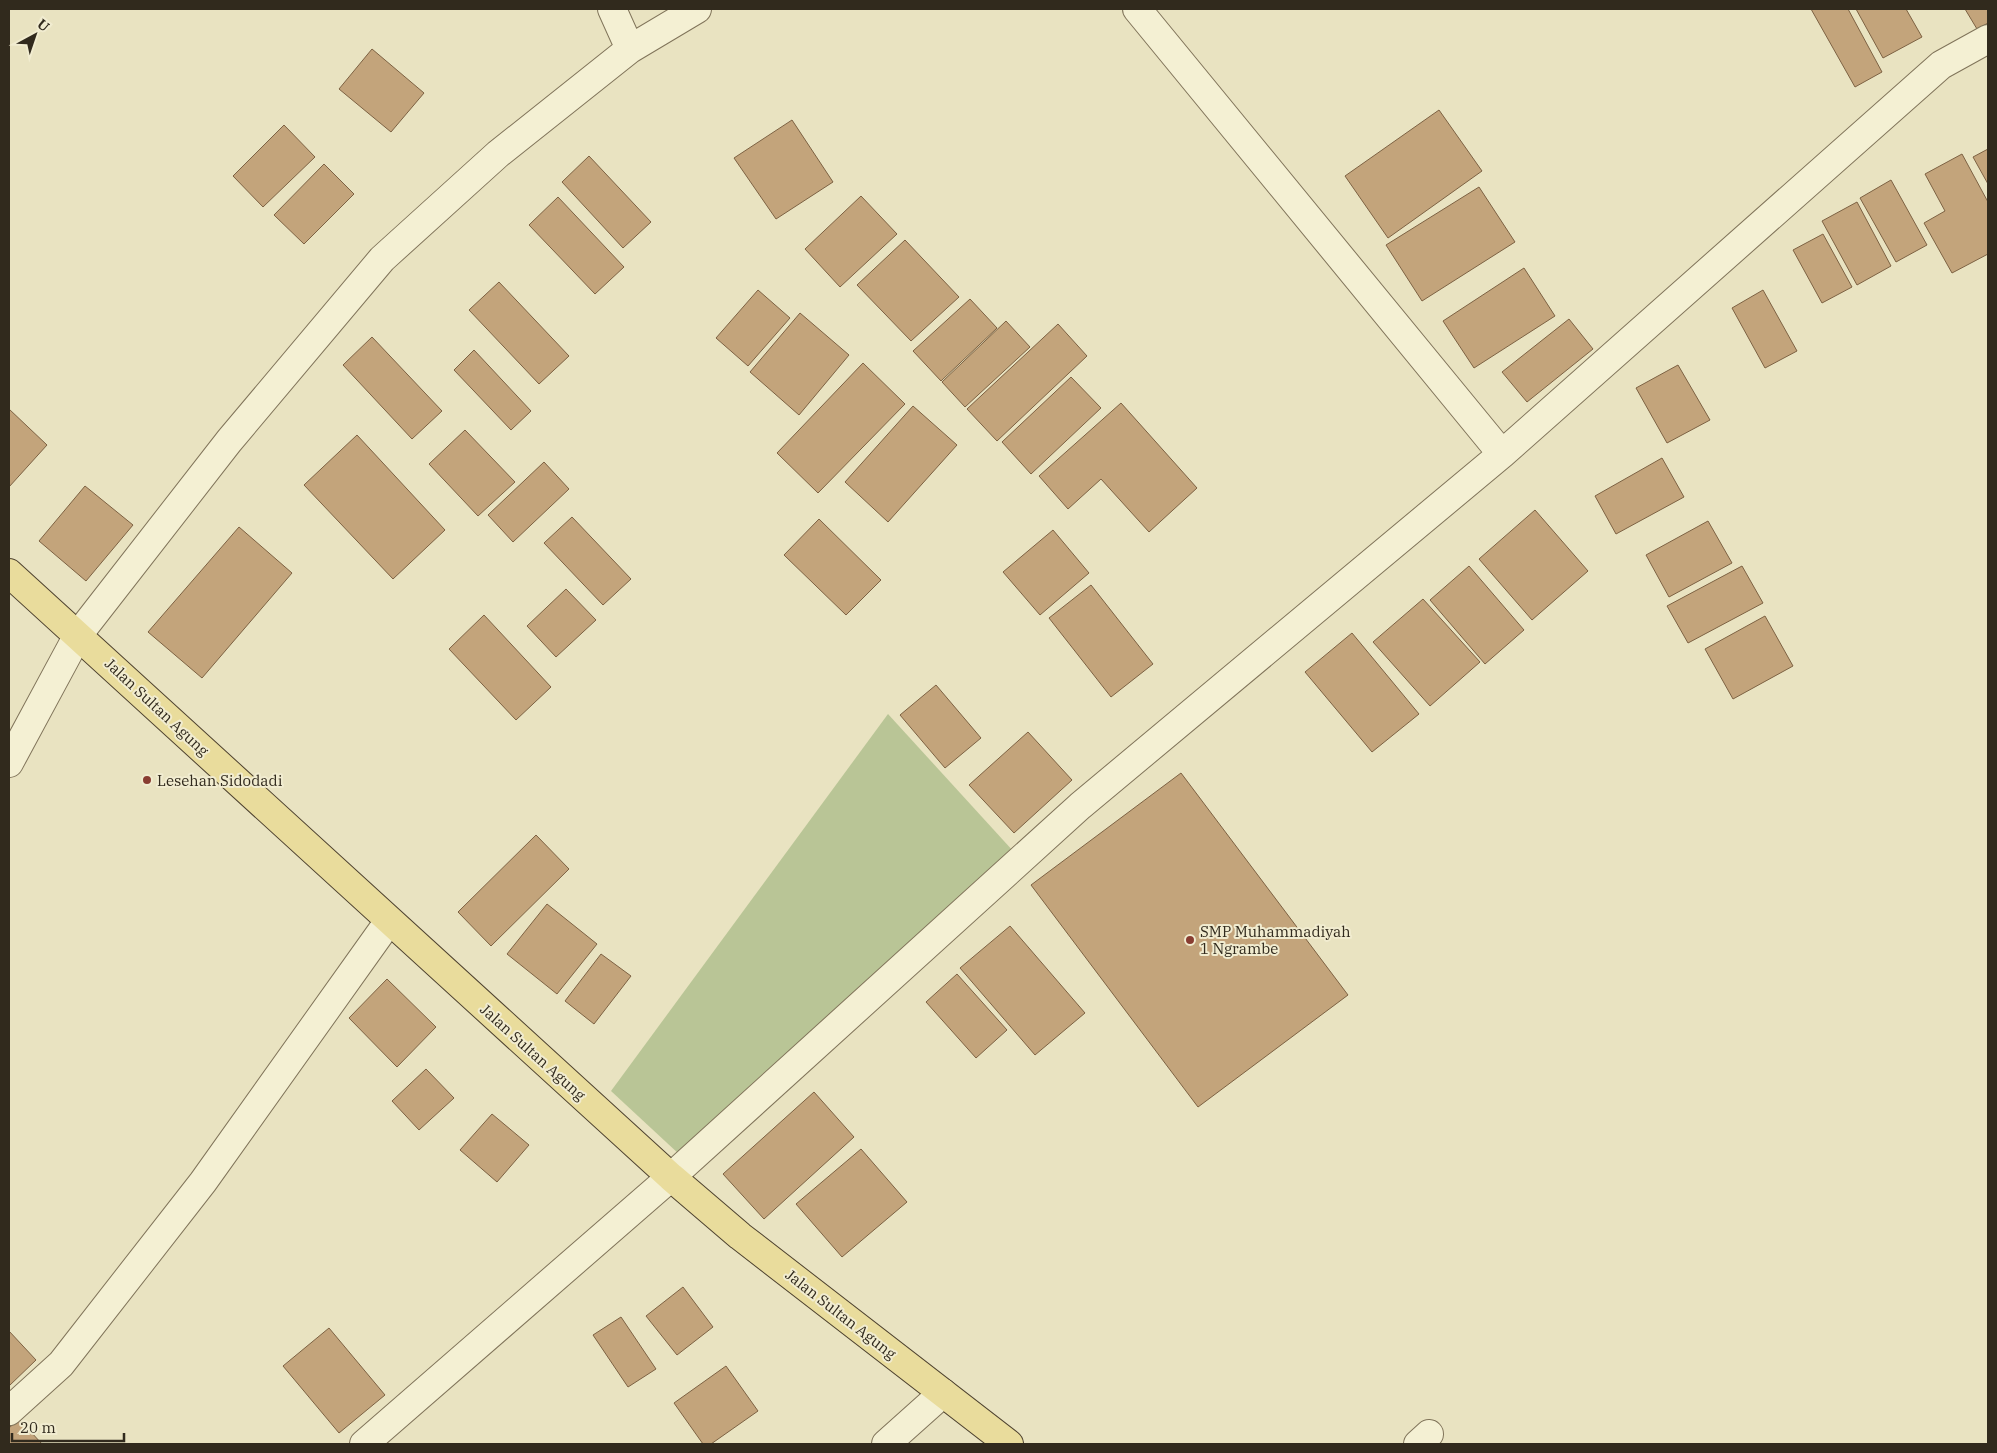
<svg xmlns="http://www.w3.org/2000/svg" width="1997" height="1453" font-family="'IBM Plex Serif',serif">
<style>
.green{fill:#b9c596}
.building{fill:#c3a47b;stroke:#7d6243}
.lines{fill:none;stroke-linecap:round;stroke-linejoin:round}
.minor-casing{stroke:#80745a;stroke-width:30}
.major-casing{stroke:#4e422f;stroke-width:30}
.minor{stroke:#f4f0d3;stroke-width:28}
.major{stroke:#e9dc9c;stroke-width:28}
.poi-dot{fill:#893d31;stroke:#f1ecd0;stroke-width:2}
.labels{text-anchor:middle;dominant-baseline:central;stroke-width:4;stroke-linejoin:round;paint-order:stroke}
.street-label{font-size:15px;fill:#312a1d;stroke:#f1ecd0}
.poi-label{font-size:15px;fill:#312a1d;stroke:#f1ecd0;text-anchor:start}
</style>
<rect width="100%" height="100%" fill="#e9e3c1"/>
<path class="green" d="M888,714L1014,852L680,1155L611,1091Z"/>
<path class="building" d="M1811,9H1848L1882,72L1855,87Z
M1856,9H1906L1922,37L1883,58Z
M1965,9H1988V23L1977,29Z
M372,49L424,93L391,132L339,89Z
M1439,110L1482,171L1388,238L1345,176Z
M792,120L833,182L776,219L734,158Z
M284,125L315,157L263,207L233,176Z
M1988,149V184L1973,157Z
M1962,154L1988,202V254L1952,273L1924,223L1945,211L1925,174Z
M589,156L651,222L623,248L562,182Z
M324,164L354,194L304,244L274,215Z
M1891,180L1927,245L1896,262L1860,198Z
M1479,187L1515,242L1422,301L1386,245Z
M861,196L897,234L840,287L805,249Z
M558,197L624,267L595,294L529,225Z
M1857,202L1891,266L1857,285L1822,221Z
M1823,234L1852,287L1822,303L1793,250Z
M905,240L959,297L911,341L857,285Z
M1524,268L1555,316L1474,368L1443,321Z
M499,282L569,356L539,384L469,310Z
M758,290L790,318L748,366L716,338Z
M1763,290L1797,351L1765,368L1732,308Z
M970,299L997,328L941,381L913,351Z
M800,313L849,355L799,415L750,372Z
M1569,319L1593,349L1527,402L1502,372Z
M1006,321L1030,347L965,407L942,382Z
M1058,324L1087,356L997,441L967,409Z
M372,337L442,411L412,439L343,365Z
M474,350L531,411L511,430L454,370Z
M863,363L905,404L818,493L777,453Z
M1678,365L1710,420L1667,443L1636,388Z
M1071,377L1101,408L1031,474L1002,442Z
M1121,403L1197,488L1149,532L1101,479L1068,509L1039,476Z
M913,406L957,445L888,522L845,482Z
M9,409L47,445L9,487Z
M465,430L515,482L478,516L429,464Z
M357,435L445,530L393,579L304,485Z
M1662,458L1684,497L1616,534L1595,496Z
M544,462L569,489L513,542L488,515Z
M85,486L133,525L86,581L39,541Z
M1535,510L1588,571L1532,620L1479,559Z
M572,517L631,579L603,605L544,543Z
M819,519L881,580L846,615L784,555Z
M1708,521L1732,563L1669,597L1646,555Z
M239,527L292,573L202,678L148,632Z
M1053,530L1089,573L1040,615L1003,572Z
M1469,566L1524,630L1485,664L1430,600Z
M1742,566L1763,603L1688,643L1667,606Z
M1091,585L1153,664L1111,697L1049,618Z
M566,589L596,620L556,657L527,626Z
M1423,599L1480,662L1430,706L1373,642Z
M484,615L551,687L516,720L449,649Z
M1765,616L1793,666L1733,699L1705,649Z
M1352,633L1419,714L1372,752L1305,672Z
M936,685L981,738L945,768L900,715Z
M1028,732L1072,780L1014,833L969,785Z
M1181,773L1348,995L1198,1107L1031,885Z
M536,835L569,869L491,946L458,912Z
M547,904L597,944L557,994L507,954Z
M1010,926L1085,1013L1035,1055L960,968Z
M601,954L631,976L594,1024L565,1001Z
M957,974L1007,1030L976,1058L926,1002Z
M387,979L436,1027L397,1067L349,1018Z
M426,1069L454,1098L419,1130L392,1101Z
M814,1092L854,1137L764,1219L723,1174Z
M492,1114L529,1145L497,1182L460,1150Z
M861,1149L907,1202L842,1257L796,1204Z
M683,1287L713,1327L677,1355L646,1316Z
M621,1317L656,1369L628,1387L593,1335Z
M329,1328L385,1395L339,1433L283,1366Z
M9,1331L36,1360L9,1386Z
M726,1366L758,1411L711,1444H703L674,1403Z
M19,1419L42,1444H9V1428Z"/>
<g class="lines">
<g class="minor-casing">
<path id="minor" d="M612,9L630,49
M1137,9L1502,454
M9,763L78,635L229,441L382,259L498,154L630,49L697,9
M9,1411L61,1364L203,1182L389,921
M364,1444L671,1177L1080,806L1502,454L1941,65L1988,39
M886,1444L943,1393
M1418,1444L1429,1434"/>
</g>
<g class="major-casing">
<path id="major" d="M9,573L671,1177L740,1236L1009,1444"/>
</g>
<use href="#minor" class="minor"/>
<use href="#major" class="major"/>
</g>
<g class="poi-dot">
<circle cx="147" cy="780" r="5"/>
<circle cx="1190" cy="940" r="5"/>
</g>
<g class="labels">
<g class="street-label">
<text transform="translate(157 707) rotate(43)">Jalan Sultan Agung</text>
<text transform="translate(533 1052) rotate(42)">Jalan Sultan Agung</text>
<text transform="translate(841 1314) rotate(38)">Jalan Sultan Agung</text>
</g>
<g class="poi-label">
<text x="157" y="780">Lesehan Sidodadi</text>
<text x="1200" y="931">SMP Muhammadiyah<tspan x="1200" dy="17">1 Ngrambe</tspan></text>
</g>
</g>
<rect width="1997" height="1453" fill="none" stroke="#312a1d" stroke-width="20"/>
<g transform="translate(35 35) rotate(40)" stroke="#f1ecd0" stroke-width="4" paint-order="stroke">
<path d="M0-4L9 19L0 12L-9 19Z" fill="#312a1d"/>
<text y="-8" font-size="14" font-weight="bold" text-anchor="middle" fill="#312a1d">U</text>
</g>
<path d="M12 1433v8h112v-8" fill="none" stroke="#312a1d" stroke-width="2.5"/>
<text x="20" y="1433" font-size="15" fill="#312a1d" stroke="#f1ecd0" stroke-width="4" paint-order="stroke">20 m</text>
</svg>
